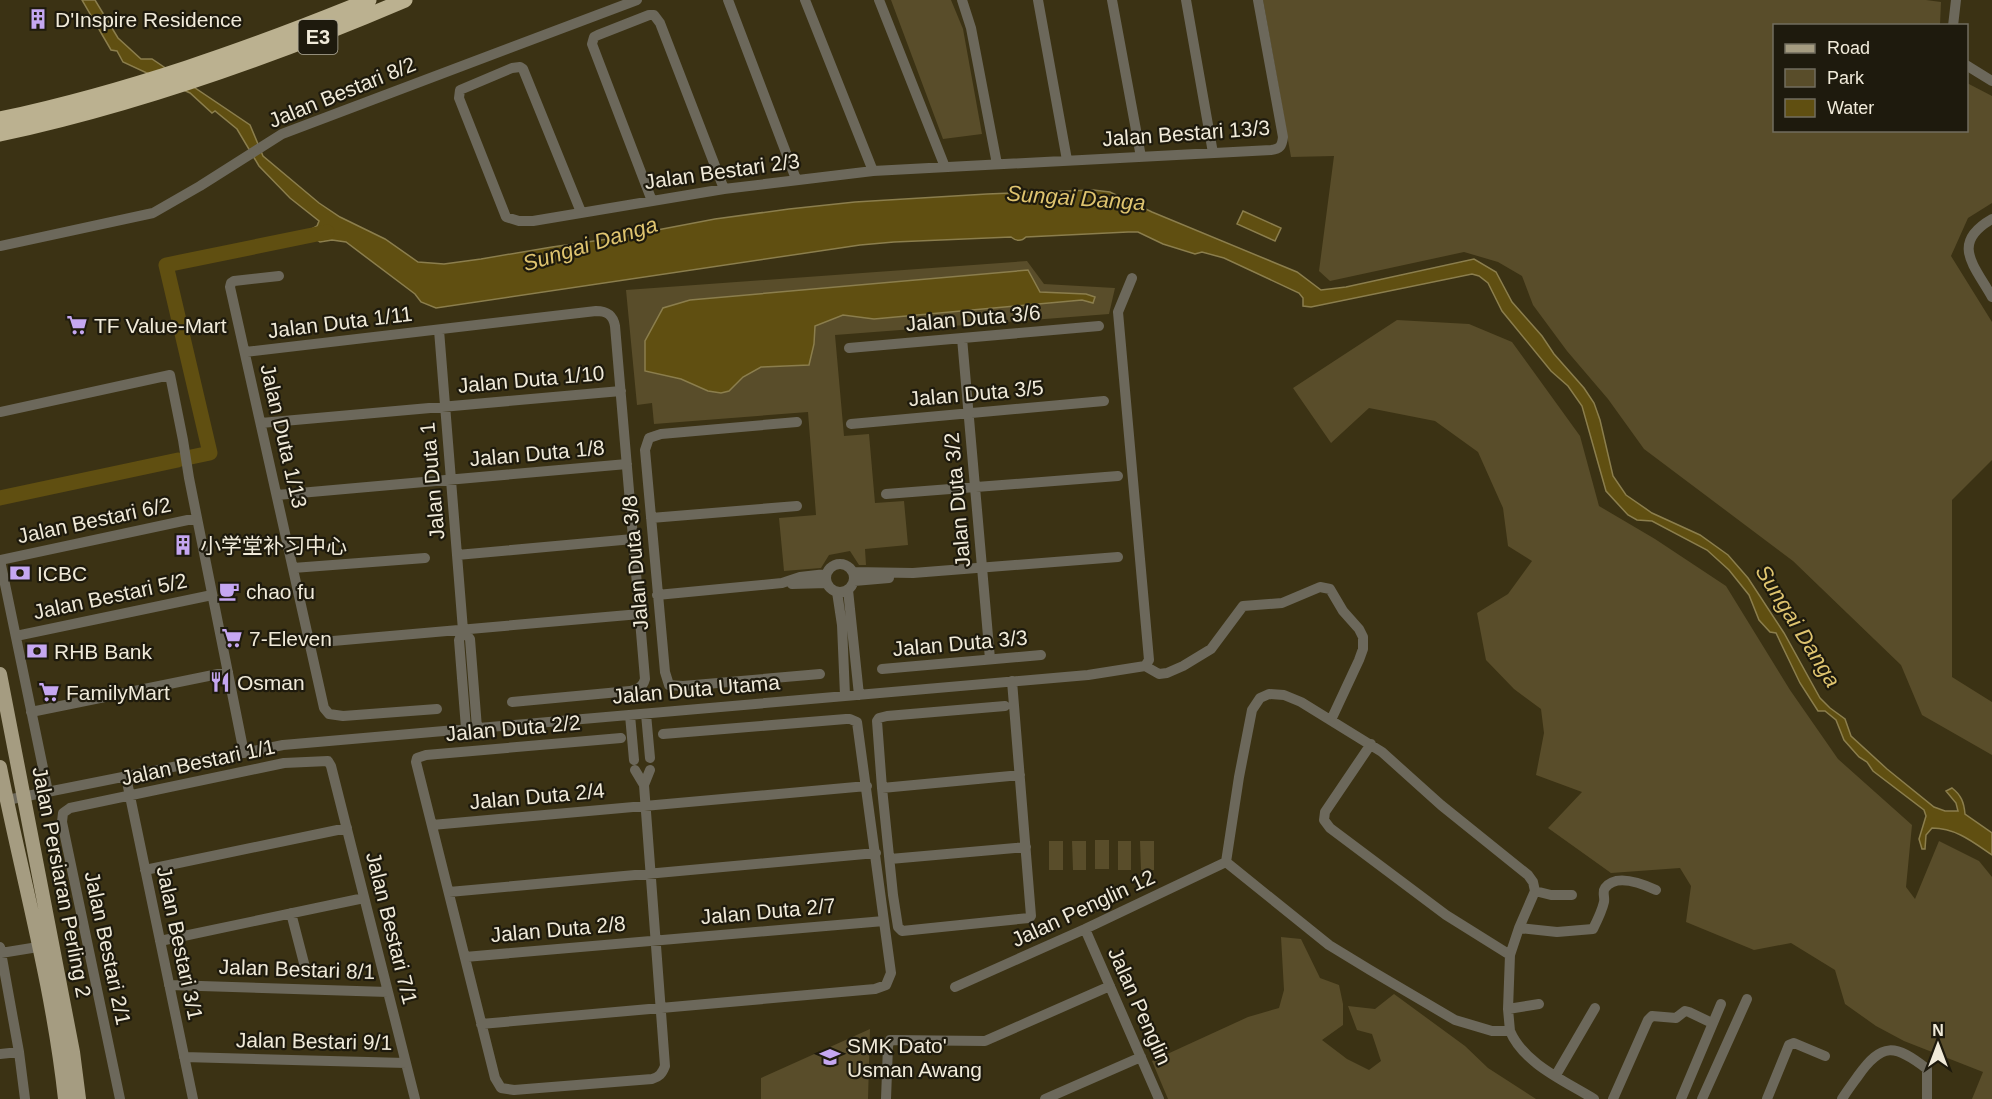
<svg xmlns="http://www.w3.org/2000/svg" width="1992" height="1099" font-family="Helvetica,'Noto Sans SC',sans-serif">
<style>
.green{fill:#594d2a}
.water{fill:#604f11;stroke:#8b7e4d;stroke-width:1.5}
.lines{fill:none;stroke-linecap:round;stroke-linejoin:round}
.river{stroke:#604f11;stroke-width:15}
.minor{stroke:#6c685b;stroke-width:10}
.major{stroke:#a59c81;stroke-width:14}
.highway{stroke:#bbb190;stroke-width:15}
.labels{text-anchor:middle;dominant-baseline:central;stroke-width:4.5;stroke-linejoin:round;paint-order:stroke}
.shield{fill:#1e1a0d;stroke:#b1ac9c;stroke-width:1.5}
.shield-label{font-size:20px;font-weight:bold;fill:#f0ead9}
.poi-label{font-size:21px;fill:#f0ead9;stroke:#1e1a0d;text-anchor:start}
.street-label{font-size:21px;fill:#f0ead9;stroke:#1e1a0d}
.water-label{font-size:22px;font-style:italic;fill:#dfc46f;stroke:#1e1a0d}
</style>
<rect width="100%" height="100%" fill="#3b3214"/>
<path class="green" d="M891,0H951L963,29L982,134L943,139Z
M1263,0H1926L1941,2L1940,25L1774,26V130H1966L1967,83L1992,96V203L1968,218L1951,256L1992,322V460L1952,500V677L1992,702V755L1922,715L1901,665L1793,561L1644,449L1608,399L1567,351L1533,305L1522,276L1498,262L1464,252L1330,281L1319,271L1334,156L1291,157Z
M1027,261L1044,284L1115,288L1109,314L835,335L844,436L869,434L875,503L904,501L908,545L865,549L866,565H859L850,551L829,555L821,568L784,571L779,518L816,515L808,412L654,424L652,403L637,405L626,290Z
M1397,320L1469,324L1512,342L1580,436L1599,506L1655,539L1726,586L1790,690L1838,759L1912,825L1906,887L1915,899L1939,841L1979,861L1992,877V1099H1972L1983,1072L1904,1041L1876,1026L1845,1004L1835,970L1791,943L1754,950L1686,922L1691,886L1680,868L1611,873L1548,828L1582,792L1536,775L1544,733L1541,709L1514,689L1486,660L1477,613L1508,594L1532,561L1508,546L1503,508L1478,452L1435,421L1369,408L1331,443L1293,388Z
M1095,840H1109V869H1095Z
M1049,841H1063V870H1049Z
M1072,841H1086V870H1073Z
M1118,841H1131V870H1118Z
M1140,841H1154V870H1141Z
M1281,937L1301,939L1320,978L1339,985L1343,1004V1025L1322,1040L1347,1059L1369,1070L1381,1061L1372,1034L1357,1030L1348,1006L1375,1009L1394,994L1465,1046L1488,1068L1536,1099H1168L1152,1061L1248,1017L1279,1008L1284,990Z
M870,1029L868,1099H761V1078Z"/>
<path class="water" d="M82,0H95L118,38L141,59H152L250,125L263,156L319,203L340,217L385,239L418,262L444,264L481,259L552,247L615,238L715,219L789,209L855,202L987,194L1093,190L1110,192L1152,212L1297,272L1321,290L1346,287L1474,259L1496,272L1512,302L1542,336L1554,354L1584,388L1594,403L1600,420L1613,476L1626,495L1652,513L1700,535L1728,555L1748,578L1784,633L1820,698L1830,708L1845,719L1851,736L1887,769L1934,807L1945,811H1958L1956,803L1946,791L1952,788C1961,795 1964,802 1965,814L1992,833V855C1973,842 1956,828 1932,828L1926,835L1925,849H1922L1919,839L1926,816L1924,810L1873,771L1867,762L1859,757L1844,740L1836,720L1825,711H1818L1800,683L1776,633L1770,632L1759,620L1749,595L1729,570L1707,550L1652,521L1637,520L1628,515L1606,491L1582,406L1568,386L1551,371L1502,311L1488,283L1479,276L1472,274L1311,307L1303,306V298L1299,293L1224,258L1202,252L1195,254L1163,244L1138,232H1128L1026,237C1021,242 1016,241 1011,237L894,242L860,245L436,308L421,302L415,294L346,242L332,240L320,242L314,238H310L308,231L317,226L319,221L290,198L259,166L237,129L215,111L212,113L190,93L123,62L117,51L111,50Z
M1243,211L1281,228L1275,241L1237,224Z
M1028,270L1040,292L1086,294L1095,297L1093,303L1082,300L874,319L843,315L815,326L814,344L809,365L761,367L743,377L729,391L721,393L708,391L681,379L645,371V341L663,308L690,300Z"/>
<g class="lines">
<path class="river" d="M191,457L210,453L166,265L327,232
M0,498L178,460"/>
<path class="minor" d="M728,0L796,179
M805,0L873,171
M879,0L945,167
M962,0L971,28L997,164
M1038,0L1067,160
M1112,0L1141,157
M1186,0L1213,153
M1953,26L1956,0
M1966,65L1992,81
M652,201L592,44L594,37L598,35L649,15H654L660,23L724,189
M581,212L523,69L520,67L512,68L460,90L459,98L506,217L519,221H533L724,189L873,171L1271,150C1280,149 1282,146 1283,137L1258,0
M1992,219C1950,243 1974,265 1992,297
M0,246L153,213L200,186L282,134L637,0
M279,276L234,281L231,283L230,287L324,708L329,714L343,716L437,709
M439,330L463,630L459,640L466,728
M962,338L990,659
M849,348L1099,326
M245,352L596,311C607,311 613,315 615,326L645,679C643,687 638,689 630,691L512,702
M0,412L170,375L183,440L189,478L244,753
M797,422L661,434L649,438L645,450L665,672L669,685L683,686L820,674
M261,423L621,391
M851,424L1104,401
M886,494L1118,476
M277,495L627,464
M651,518L797,506
M457,555L633,539
M0,560L48,792
M0,560L197,518
M826 578a14 14 0 1 1 28 0a14 14 0 1 1-28 0Z
M293,568L425,558
M853,572L913,573L1118,557
M854,581L889,578
M792,584L827,583
M848,590L859,695
M837,592L842,625L845,695
M657,595L782,583L800,577L826,574
M463,630L470,639L477,728
M16,636L212,595
M310,643L640,614
M1145,666L1159,674L1167,673L1183,666L1211,649L1243,606L1282,603L1320,587L1330,589L1343,611L1359,629L1363,637V649L1359,660L1331,720
M882,669L1041,655
M1005,706L887,716L879,718L877,721L882,788L893,895L898,927L902,931L1029,918L1031,916L1012,681
M31,712L228,672
M646,714L650,758
M630,715L634,760
M621,738L426,755L417,758L416,762L495,1078L501,1088L514,1090L652,1079C659,1077 662,1074 665,1066L644,785L635,770
M1371,744L1325,812L1324,820L1330,828L1446,915L1510,955L1508,1009L1510,1031
M126,777L193,1099
M644,785L650,770
M882,788L1020,775
M7,800L283,745L1088,675L1145,666L1149,660L1118,312L1132,278
M432,825L867,786
M890,859L1026,847
M1226,862L1239,777L1252,710L1260,698L1269,694L1284,695L1301,702L1382,752L1441,805L1528,875L1533,882L1535,891L1519,928L1510,955
M1226,862L1329,945L1370,970L1455,1020L1492,1031H1510C1524,1064 1565,1081 1594,1099
M145,870L347,828
M1535,891L1551,895H1572
M449,892L876,853
M291,913L305,967
M1519,928L1557,932L1593,929C1597,921 1602,911 1604,902C1605,897 1602,892 1605,888C1616,873 1643,884 1656,890
M1085,929L1159,1099
M160,941L364,898
M0,947L19,1052L25,1099
M1,953L38,947
M465,957L884,921
M169,985L388,992
M955,987L1085,929L1226,862
M1508,1009L1539,1004
M481,1024L875,989L886,985L891,973L857,722L850,719H846L663,734
M0,1054L19,1052
M184,1057L406,1063
M1556,1075L1595,1008
M120,1099L62,822L63,813L70,808L284,763L328,761L331,766L415,1099
M886,1099L888,1046L890,1040L985,1041L1110,986
M1045,1099L1141,1057
M1613,1099L1648,1020L1652,1016L1676,1018L1685,1011L1689,1012L1712,1023
M1681,1099L1721,1004
M1702,1099L1747,999
M1767,1099L1789,1045L1794,1043L1825,1056
M1842,1099C1847,1091 1853,1083 1858,1076C1882,1042 1895,1044 1927,1069V1099"/>
<path class="major" d="M0,674L73,1052L79,1099
M0,767C22,877 53,987 65,1099"/>
<path class="highway" d="M0,119C127,92 249,49 369,0
M0,134C140,104 274,56 405,0"/>
</g>
<defs>
<g id="building-bare" transform="scale(1.62)"><path d="M-4-6H4V6H1V3H-1V6H-4ZM-2.5-4.3h1.7v1.8h-1.7ZM.8-4.3h1.7v1.8H.8ZM-2.5-1h1.7V.8h-1.7ZM.8-1h1.7V.8H.8Z" fill="#c5a7f1" stroke="#1e1a0d" stroke-width="2.5" paint-order="stroke"/></g>
<g id="supermarket-bare" transform="scale(1.62)"><path d="M-6-5.5h2.5l.6 2H6L4.5 2H-2.5L-4.4-4H-6ZM-1.5 3.2a1.3 1.3 0 1 0 .1 0ZM3 3.2a1.3 1.3 0 1 0 .1 0Z" fill="#c5a7f1" stroke="#1e1a0d" stroke-width="2.5" paint-order="stroke"/></g>
<g id="bank-bare" transform="scale(1.62)"><path d="M-6-4H6V4H-6ZM0-2.3a2.3 2.3 0 1 0 0 4.6a2.3 2.3 0 1 0 0-4.6Z" fill="#c5a7f1" stroke="#1e1a0d" stroke-width="2.5" paint-order="stroke"/></g>
<g id="cafe-bare" transform="scale(1.62)"><path d="M-5.5-4.5H6V0H3Q3 3.5 0 3.5H-2.5Q-5.5 3.5-5.5 0ZM3-3.2v2h1.7v-2ZM-6 4.5H4V6H-6Z" fill="#c5a7f1" stroke="#1e1a0d" stroke-width="2.5" paint-order="stroke"/></g>
<g id="restaurant-bare" transform="scale(1.62)"><path d="M-5-6h1v4h1v-4h1v4h1v-4h1v5L-1.5 .5V6h-2V.5L-5-1ZM5-6V6H3V1.5H1.5Q1.5-4 5-6Z" fill="#c5a7f1" stroke="#1e1a0d" stroke-width="2.5" paint-order="stroke"/></g>
<g id="school-bare" transform="scale(1.62)"><path d="M0-5L7-2L0 1L-7-2ZM-4 1L0 2.5L4 1V4Q0 6-4 4Z" fill="#c5a7f1" stroke="#1e1a0d" stroke-width="2.5" paint-order="stroke"/></g>
</defs>
<g fill-rule="evenodd">
<use href="#building-bare" x="38" y="19"/>
<use href="#supermarket-bare" x="77" y="325"/>
<use href="#building-bare" x="183" y="545"/>
<use href="#bank-bare" x="20" y="573"/>
<use href="#cafe-bare" x="229" y="591"/>
<use href="#supermarket-bare" x="232" y="638"/>
<use href="#bank-bare" x="37" y="651"/>
<use href="#restaurant-bare" x="220" y="682"/>
<use href="#supermarket-bare" x="49" y="692"/>
<use href="#school-bare" x="830" y="1057"/>
</g>
<g class="labels">
<rect class="shield" x="298.5" y="20" width="39" height="34" rx="4.5"/>
<g class="shield-label">
<text x="318" y="37">E3</text>
</g>
<g class="poi-label">
<text x="55" y="19">D'Inspire Residence</text>
<text x="94" y="325">TF Value-Mart</text>
<text x="200" y="545">小学堂补习中心</text>
<text x="37" y="573">ICBC</text>
<text x="246" y="591">chao fu</text>
<text x="249" y="638">7-Eleven</text>
<text x="54" y="651">RHB Bank</text>
<text x="237" y="682">Osman</text>
<text x="66" y="692">FamilyMart</text>
<text x="847" y="1045">SMK Dato'<tspan x="847" dy="24">Usman Awang</tspan></text>
</g>
<g class="street-label">
<text transform="translate(342 92) rotate(-22)">Jalan Bestari 8/2</text>
<text transform="translate(1186 133) rotate(-4)">Jalan Bestari 13/3</text>
<text transform="translate(722 171) rotate(-8)">Jalan Bestari 2/3</text>
<text transform="translate(973 318) rotate(-5)">Jalan Duta 3/6</text>
<text transform="translate(340 322) rotate(-7)">Jalan Duta 1/11</text>
<text transform="translate(531 379) rotate(-5)">Jalan Duta 1/10</text>
<text transform="translate(976 393) rotate(-5)">Jalan Duta 3/5</text>
<text transform="translate(284 436) rotate(77)">Jalan Duta 1/13</text>
<text transform="translate(537 453) rotate(-5)">Jalan Duta 1/8</text>
<text transform="translate(432 481) rotate(-95)">Jalan Duta 1</text>
<text transform="translate(957 500) rotate(-95)">Jalan Duta 3/2</text>
<text transform="translate(94 520) rotate(-12)">Jalan Bestari 6/2</text>
<text transform="translate(635 563) rotate(-95)">Jalan Duta 3/8</text>
<text transform="translate(110 596) rotate(-12)">Jalan Bestari 5/2</text>
<text transform="translate(960 643) rotate(-5)">Jalan Duta 3/3</text>
<text transform="translate(696 689) rotate(-5)">Jalan Duta Utama</text>
<text transform="translate(513 728) rotate(-5)">Jalan Duta 2/2</text>
<text transform="translate(198 762) rotate(-12)">Jalan Bestari 1/1</text>
<text transform="translate(537 796) rotate(-5)">Jalan Duta 2/4</text>
<text transform="translate(62 882) rotate(79)">Jalan Persiaran Perling 2</text>
<text transform="translate(1083 908) rotate(-25)">Jalan Penglin 12</text>
<text transform="translate(768 911) rotate(-5)">Jalan Duta 2/7</text>
<text transform="translate(392 928) rotate(76)">Jalan Bestari 7/1</text>
<text transform="translate(558 929) rotate(-5)">Jalan Duta 2/8</text>
<text transform="translate(180 943) rotate(78)">Jalan Bestari 3/1</text>
<text transform="translate(108 948) rotate(78)">Jalan Bestari 2/1</text>
<text transform="translate(297 969) rotate(2)">Jalan Bestari 8/1</text>
<text transform="translate(1140 1006) rotate(66)">Jalan Penglin</text>
<text transform="translate(314 1041) rotate(1)">Jalan Bestari 9/1</text>
</g>
<g class="water-label">
<text transform="translate(1076 198) rotate(4)">Sungai Danga</text>
<text transform="translate(590 244) rotate(-17)">Sungai Danga</text>
<text transform="translate(1798 626) rotate(58)">Sungai Danga</text>
</g>
</g>
<rect x="1773" y="24" width="195" height="108" fill="#1e1a0d" stroke="#726d5f" stroke-width="1.5"/>
<rect x="1785" y="44" width="30" height="9" fill="#a59c81" stroke="#726d5f" stroke-width="1.5"/>
<text x="1827" y="54" font-size="18" fill="#f0ead9">Road</text>
<rect x="1785" y="69" width="30" height="18" fill="#594d2a" stroke="#726d5f" stroke-width="1.5"/>
<text x="1827" y="84" font-size="18" fill="#f0ead9">Park</text>
<rect x="1785" y="99" width="30" height="18" fill="#604f11" stroke="#726d5f" stroke-width="1.5"/>
<text x="1827" y="114" font-size="18" fill="#f0ead9">Water</text>
<g transform="translate(1938 1045)" stroke="#1e1a0d" stroke-width="4.5" paint-order="stroke">
<path d="M0-4.5L10 22L0 15L-10 22Z" fill="#f0ead9"/>
<text y="-9" font-size="16" font-weight="bold" text-anchor="middle" fill="#f0ead9">N</text>
</g>
</svg>
